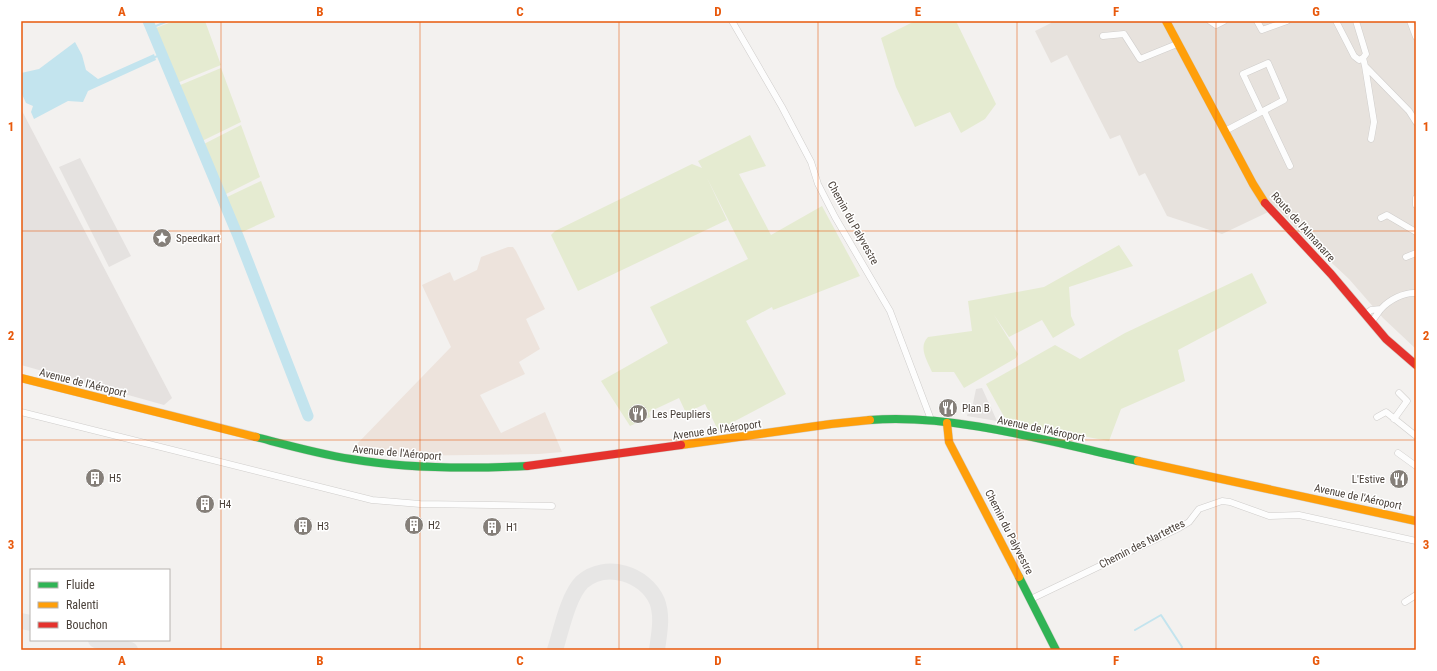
<svg xmlns="http://www.w3.org/2000/svg" width="1437" height="671" font-family="'Roboto Condensed',sans-serif">
<style>
.residential{fill:#e7e2dd}
.commercial{fill:#ede3dc}
.industrial{fill:#e5e1df}
.green{fill:#e5ebd1}
.parking{fill:#e5e2e0}
.water{fill:#c3e4ee}
.lines{fill:none;stroke-linecap:round;stroke-linejoin:round}
.stream{stroke:#c3e4ee;stroke-width:2}
.river{stroke:#c3e4ee;stroke-width:11}
.taxiway{stroke:#e7e6e5;stroke-width:16}
.street-casing{stroke:#cfcdcb;stroke-width:7}
.fast-casing{stroke:#d3cec7;stroke-width:9}
.slow-casing{stroke:#d3cec7;stroke-width:9}
.jam-casing{stroke:#d3cec7;stroke-width:9}
.street{stroke:#fdfdfd;stroke-width:6}
.fast{stroke:#30b455;stroke-width:8}
.slow{stroke:#ff9f0a;stroke-width:8}
.jam{stroke:#e5322d;stroke-width:8}
.grid{fill:none;stroke:#e8590c;stroke-width:1;stroke-opacity:0.55}
.labels{text-anchor:middle;dominant-baseline:central;stroke-width:3;stroke-linejoin:round;paint-order:stroke}
.street-label{font-size:11px;fill:#4a413a;stroke:#fff}
.poi-label{font-size:11px;fill:#4a413a;stroke:#fff;text-anchor:start}
.neatline{fill:none;stroke:#e8590c;stroke-width:1.5}
.grid-label{font-size:13px;text-anchor:middle;font-weight:bold;fill:#e8590c}
</style>
<rect width="100%" height="100%" fill="#f3f1ef"/>
<path class="residential" d="M1051,21H1416V349L1383,318L1349,279L1304,237L1277,208L1222,234L1167,216L1145,173L1139,176L1120,135L1110,139L1067,55L1051,63L1035,31L1051,23Z"/>
<path class="commercial" d="M508,247H513L516,251L545,309L526,319L540,349L519,362L525,374L480,395L501,433L545,412L562,452L539,454L394,456L356,445L451,347L422,285L450,272L454,281L477,270L481,257Z"/>
<path class="industrial" d="M21,109L172,398L164,405L21,365Z"/>
<path class="green" d="M174,21H205L221,65L177,83L156,28Z
M915,21H956L996,104L985,119L961,133L950,112L915,127L896,87L881,38Z
M221,68L241,122L202,141L178,86Z
M241,125L260,177L224,195L202,145Z
M750,135L766,166L739,174L771,235L822,206L860,276L773,310L772,307L746,321L786,394L718,430L705,404L686,413L679,398L649,412L650,417L630,426L601,381L668,343L650,307L748,259L707,178L727,220L578,291L551,235L555,231L692,164L702,168L698,161Z
M261,181L275,217L240,233L225,198Z
M1119,245L1133,266L1069,287L1071,316L1075,325L1053,338L1042,320L1009,337L994,315L1018,354L1016,358L964,388L954,372H932C927,360 918,347 928,337L972,331L968,301L1044,287Z
M1252,273L1267,303L1178,350L1185,381L1121,409L1109,441L1007,422L986,384L1055,345L1080,359L1125,333Z"/>
<path class="parking" d="M80,158L131,256L109,267L59,167Z
M982,388L997,421L967,416L969,408H972L976,389Z"/>
<path class="water" d="M75,42L82,55L86,70L98,79L154,54L156,60L88,91L83,102L68,101L34,119L31,112L33,106L26,103L21,92V73L39,69Z"/>
<g class="lines">
<path class="stream" d="M151,28L168,21
M155,57L161,55
M1135,630L1161,615L1182,647L1181,650"/>
<path class="river" d="M148,21L238,236L308,416"/>
<path class="taxiway" d="M21,621L31,623
M96,640L130,650
M555,650C561,631 568,596 582,582C606,561 645,574 657,601C663,617 659,634 657,650"/>
<g class="street-casing">
<path id="street" d="M732,21L782,107L811,162L818,184L835,217L890,311L930,417L929,421
M1210,21L1216,25L1224,21
M1257,21L1262,30L1287,21
M1336,21L1354,56L1359,60L1363,58L1366,54L1356,21
M1410,21L1416,37
M1103,36L1124,34L1140,59L1177,44
M1363,58L1365,66L1409,111L1416,122
M1365,66L1374,122L1371,139
M1264,111L1290,166
M1225,131L1284,100L1268,63L1243,74L1261,112
M1416,198V205
M1381,218L1387,215L1416,232
M1406,257L1416,253
M1365,315L1371,310L1381,309
M1371,322C1375,318 1377,314 1381,309C1389,300 1404,292 1416,293
M21,412L372,500L420,504L552,506
M1377,417L1386,412L1416,436
M1394,419L1407,401L1399,393
M1398,453L1416,466
M1031,599L1179,528L1189,522L1199,509L1222,501L1230,502L1269,516L1299,515L1416,541
M1405,602L1416,595"/>
</g>
<g class="fast-casing">
<path id="fast" d="M870,420C954,413 1055,443 1138,461
M256,437C287,445 319,454 351,459C409,469 468,469 527,466
M1019,577L1056,650"/>
</g>
<g class="slow-casing">
<path id="slow" d="M1166,21L1253,184L1265,203
M21,378L256,437
M947,423L949,442L1019,577
M681,445L831,424L870,420
M1138,461L1416,521"/>
</g>
<g class="jam-casing">
<path id="jam" d="M1265,203L1331,274L1386,339L1416,365
M527,466L681,445"/>
</g>
<use href="#street" class="street"/>
<use href="#fast" class="fast"/>
<use href="#slow" class="slow"/>
<use href="#jam" class="jam"/>
</g>
<path class="grid" d="M221,21V650M420,21V650M619,21V650M818,21V650M1017,21V650M1216,21V650M21,231H1416M21,440H1416"/>
<defs>
<g id="sight-disc" transform="scale(1)"><circle r="9.5" fill="#857f79" stroke="#fff"/><path d="M0-6L1.8-2.2L6-1.7L2.9 1.2L3.7 5.4L0 3.3L-3.7 5.4L-2.9 1.2L-6-1.7L-1.8-2.2Z" fill="#fff"/></g>
<g id="restaurant-disc" transform="scale(1)"><circle r="9.5" fill="#857f79" stroke="#fff"/><path d="M-5-6h1v4h1v-4h1v4h1v-4h1v5L-1.5 .5V6h-2V.5L-5-1ZM5-6V6H3V1.5H1.5Q1.5-4 5-6Z" fill="#fff"/></g>
<g id="building-disc" transform="scale(1)"><circle r="9.5" fill="#857f79" stroke="#fff"/><path d="M-4-6H4V6H1V3H-1V6H-4ZM-2.5-4.3h1.7v1.8h-1.7ZM.8-4.3h1.7v1.8H.8ZM-2.5-1h1.7V.8h-1.7ZM.8-1h1.7V.8H.8Z" fill="#fff"/></g>
</defs>
<g fill-rule="evenodd">
<use href="#sight-disc" x="162" y="238"/>
<use href="#restaurant-disc" x="948" y="408"/>
<use href="#restaurant-disc" x="638" y="414"/>
<use href="#building-disc" x="95" y="478"/>
<use href="#restaurant-disc" x="1399" y="479"/>
<use href="#building-disc" x="205" y="504"/>
<use href="#building-disc" x="414" y="525"/>
<use href="#building-disc" x="303" y="526"/>
<use href="#building-disc" x="492" y="527"/>
</g>
<g class="labels">
<g class="street-label">
<text transform="translate(853 223) rotate(61)">Chemin du Palyvestre</text>
<text transform="translate(1303 227) rotate(48)">Route de l'Almanarre</text>
<text transform="translate(83 383) rotate(14)">Avenue de l'Aéroport</text>
<text transform="translate(1041 429) rotate(12)">Avenue de l'Aéroport</text>
<text transform="translate(717 430) rotate(-8)">Avenue de l'Aéroport</text>
<text transform="translate(397 453) rotate(5)">Avenue de l'Aéroport</text>
<text transform="translate(1358 497) rotate(12)">Avenue de l'Aéroport</text>
<text transform="translate(1009 532) rotate(63)">Chemin du Palyvestre</text>
<text transform="translate(1142 544) rotate(-27)">Chemin des Nartettes</text>
</g>
<g class="poi-label">
<text x="176" y="238">Speedkart</text>
<text x="962" y="408">Plan B</text>
<text x="652" y="414">Les Peupliers</text>
<text x="109" y="478">H5</text>
<text x="1385" y="479" text-anchor="end">L'Estive</text>
<text x="219" y="504">H4</text>
<text x="428" y="525">H2</text>
<text x="317" y="526">H3</text>
<text x="506" y="527">H1</text>
</g>
</g>
<rect width="1437" height="671" fill="none" stroke="#ffffff" stroke-width="44"/>
<rect x="30" y="569" width="140" height="72" fill="#ffffff" stroke="#b7b3b0"/>
<rect x="38" y="582" width="20" height="6" fill="#30b455" stroke="#b7b3b0"/>
<text x="66" y="589" font-size="12" fill="#4a413a">Fluide</text>
<rect x="38" y="602" width="20" height="6" fill="#ff9f0a" stroke="#b7b3b0"/>
<text x="66" y="609" font-size="12" fill="#4a413a">Ralenti</text>
<rect x="38" y="622" width="20" height="6" fill="#e5322d" stroke="#b7b3b0"/>
<text x="66" y="629" font-size="12" fill="#4a413a">Bouchon</text>
<rect x="22" y="22" width="1393" height="627" class="neatline"/>
<g class="grid-label">
<text x="122" y="16">A</text>
<text x="320" y="16">B</text>
<text x="520" y="16">C</text>
<text x="718" y="16">D</text>
<text x="918" y="16">E</text>
<text x="1116" y="16">F</text>
<text x="1316" y="16">G</text>
<text x="11" y="131">1</text>
<text x="1426" y="131">1</text>
<text x="11" y="340">2</text>
<text x="1426" y="340">2</text>
<text x="11" y="549">3</text>
<text x="1426" y="549">3</text>
<text x="122" y="665">A</text>
<text x="320" y="665">B</text>
<text x="520" y="665">C</text>
<text x="718" y="665">D</text>
<text x="918" y="665">E</text>
<text x="1116" y="665">F</text>
<text x="1316" y="665">G</text>
</g>
</svg>
